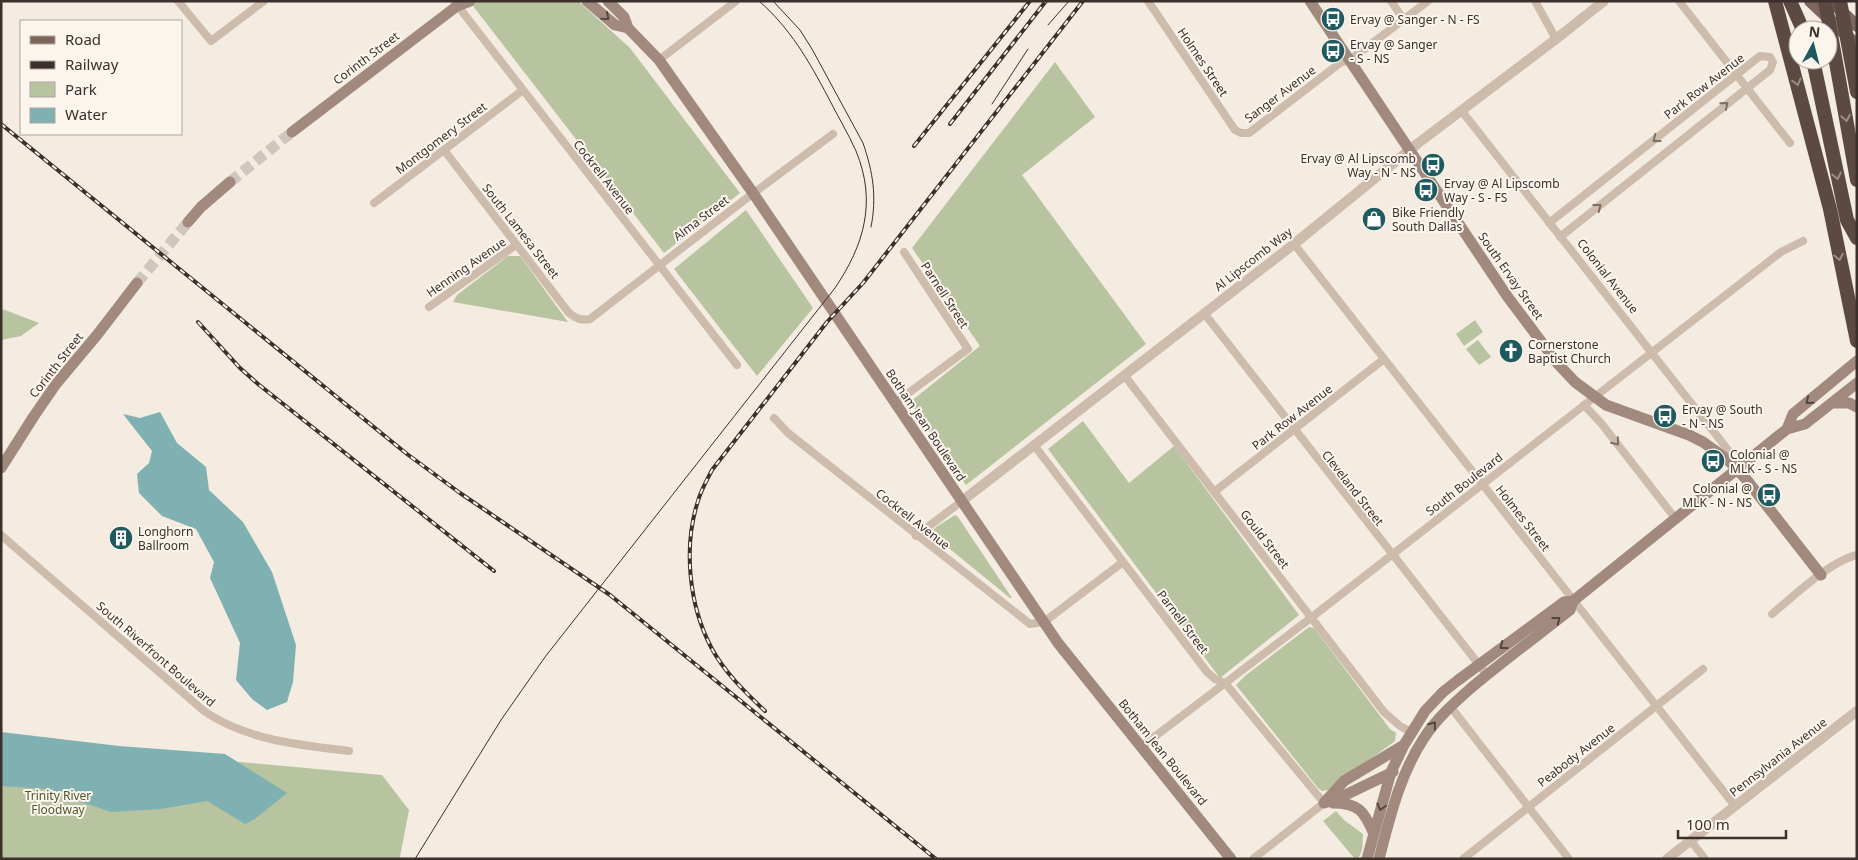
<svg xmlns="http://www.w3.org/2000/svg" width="1858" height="860" font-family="'Noto Sans',sans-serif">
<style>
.green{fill:#b8c4a0}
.water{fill:#7fb0b2}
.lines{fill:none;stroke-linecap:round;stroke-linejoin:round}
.secondary-tunnel{stroke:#cfc6bd;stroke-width:11;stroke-dasharray:11 5.5;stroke-linecap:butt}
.minor{stroke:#cdbbac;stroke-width:8}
.tertiary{stroke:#cdbbac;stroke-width:10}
.secondary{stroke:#a18a7d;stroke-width:11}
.primary{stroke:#7d675c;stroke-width:12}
.motorway{stroke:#5c4a42;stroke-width:14}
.tram{stroke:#3b302b;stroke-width:1}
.rail-casing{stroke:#3b302b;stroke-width:4}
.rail{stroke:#fbf5ee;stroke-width:2;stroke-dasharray:5.5;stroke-linecap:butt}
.motorway-bridge{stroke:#5c4a42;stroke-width:14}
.oneway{stroke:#544640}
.oneway2{stroke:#9c8e87}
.oneway3{stroke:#7d6f65}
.labels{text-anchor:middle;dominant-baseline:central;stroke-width:4;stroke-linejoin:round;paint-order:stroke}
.poi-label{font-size:12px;fill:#3b302b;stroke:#fbf5ee;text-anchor:start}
.street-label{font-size:12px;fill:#3b302b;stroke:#fbf5ee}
.park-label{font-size:12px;fill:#4a5a2e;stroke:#fbf5ee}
</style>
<rect width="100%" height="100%" fill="#f4ebe1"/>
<path class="green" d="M477,1H578L630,48L740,193L664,253L473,6Z
M1055,62L1095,117L1022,175L1146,344L966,485L910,402L980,346L912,248Z
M746,210L813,308L757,376L674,269Z
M508,256H520L568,322L453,302L457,295Z
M1,309L5,310L39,323L21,336L1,340Z
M1475,320L1483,332L1464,346L1456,334Z
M1478,340L1491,357L1479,365L1466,349Z
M1083,421L1129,483L1174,446L1299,615L1220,678L1048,449Z
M955,515L958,517L1012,598H1010L934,536L933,531L936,527Z
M1309,627L1314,628L1390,729L1396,733L1395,741L1328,790L1322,791L1318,788L1236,685L1245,676Z
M1,740L382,775L409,810L400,857L399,859H1Z
M1336,811L1344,820L1363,834C1362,842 1364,853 1357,859H1355L1323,821Z"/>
<path class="water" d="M160,412L177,443L206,467L209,490L243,522L272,572L296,645L293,682L287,702L267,710L252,699L236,680L240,643L210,578L214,562L196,529L162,516L139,493L137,474L149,463L152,451L123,414L140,418Z
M1,732L119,746L225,754L287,793L255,819L245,824L207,801L161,809L111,812L44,789L1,786Z"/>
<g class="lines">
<path class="secondary-tunnel" d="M230,182L292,132
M137,283L188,222"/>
<path class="minor" d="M178,1L211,41L264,1
M454,1L737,365
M1148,1L1235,130L1241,133H1249L1340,63L1350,60L1428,1
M1391,1L1404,20
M1535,1L1556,39
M1679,1L1790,143
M659,60L736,1
M1461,110L1728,450V460
M444,150L569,313C576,318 581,321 590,319L743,201L833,134
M374,203L523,90
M1549,223L1760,56L1770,57L1773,62L1770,70L1560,237
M1294,244L1735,806
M429,307L516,245
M1204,313L1487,675
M1124,375L1384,712L1400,726L1411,732
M895,403L968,349L904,252
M1584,405L1601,423L1675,518
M774,418L788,433L1030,624L1044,622L1123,562
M1034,445L1207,672L1215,679L1225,683L1324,803L1253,859
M1214,492L1384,359
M1,535L204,711C246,740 299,745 349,751
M916,536L962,501
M1772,614C1794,596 1830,561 1857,555
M1450,706L1569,859
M1141,747L1312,617L1781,252L1803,241
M1691,841L1705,859
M1463,859L1703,669"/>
<path class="tertiary" d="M962,501L1294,244L1417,144L1556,39L1604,1
M1667,859L1857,711"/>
<path class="secondary" d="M587,1L615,25L628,28
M608,1L624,17L628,28L659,60L753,193L1058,643L1231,859
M1310,1L1507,296L1558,364L1575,382L1606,405L1689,435L1703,442L1728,460L1746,479L1821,575
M292,132L457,6L470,1
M188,222L201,207L230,182
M1832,403H1849L1857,407
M1787,429L1793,414L1857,361
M1,468L34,416L56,384L97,335L137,283
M1324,803L1344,781L1404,745
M1324,803L1337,799L1393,772
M1333,803C1359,803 1364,811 1374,834
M1367,859L1391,772L1404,745L1425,711L1443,692L1457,681L1564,602L1573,601L1787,429L1805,424L1857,383
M1379,859C1390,817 1400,774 1424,738C1437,718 1454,703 1471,688C1503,661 1537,636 1570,610L1573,601"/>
<path class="primary" d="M1810,1L1857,45
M1831,1L1857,26"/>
<path class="motorway" d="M1775,1L1830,209L1857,341
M1790,1L1803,30
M1813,60L1847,220L1857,238"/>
<path class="tram" d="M773,1L800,30L812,49L863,143C873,172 877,197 871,227
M1048,25L1069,1
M992,104L1028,49
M415,859L501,720L545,657L835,288C864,245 877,202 856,151C848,133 837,115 828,97C809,61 790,28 759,1"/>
<g class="rail-casing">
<path id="rail" d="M1,124L407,454L460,493L610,595L936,859
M950,124L1046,1
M914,146L1030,1
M198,322L240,368L258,384L494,571
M765,711C745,692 724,672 711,647C689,605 683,547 698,501C701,490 707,480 712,470L827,322L863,283L1083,1"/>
</g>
<use href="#rail" class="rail"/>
<path class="motorway-bridge" d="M1825,1L1857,180
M1840,1L1857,92"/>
</g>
<defs><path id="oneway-chevron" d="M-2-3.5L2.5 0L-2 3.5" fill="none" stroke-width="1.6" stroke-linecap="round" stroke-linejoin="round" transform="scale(1.25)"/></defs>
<g class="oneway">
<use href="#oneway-chevron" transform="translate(606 17) rotate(41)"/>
<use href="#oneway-chevron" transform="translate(1809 401) rotate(141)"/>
<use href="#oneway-chevron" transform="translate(1557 620) rotate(-38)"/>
<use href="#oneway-chevron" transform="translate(1503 646) rotate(143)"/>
<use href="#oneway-chevron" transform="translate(1433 725) rotate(-52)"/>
<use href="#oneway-chevron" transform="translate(1381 807) rotate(105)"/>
</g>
<g class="oneway2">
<use href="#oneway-chevron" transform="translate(1797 82) rotate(75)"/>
<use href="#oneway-chevron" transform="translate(1846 118) rotate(80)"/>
<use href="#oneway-chevron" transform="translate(1837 176) rotate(77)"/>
<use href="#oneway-chevron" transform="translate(1839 257) rotate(78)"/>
</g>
<g class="oneway3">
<use href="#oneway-chevron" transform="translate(1725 105) rotate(-39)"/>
<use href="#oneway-chevron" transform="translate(1656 139) rotate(142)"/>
<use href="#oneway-chevron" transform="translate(1598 207) rotate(-38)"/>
<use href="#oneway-chevron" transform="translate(1616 442) rotate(51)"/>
</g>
<defs>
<g id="bus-disc" transform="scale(1.25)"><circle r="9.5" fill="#1f5a5e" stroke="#fbf5ee"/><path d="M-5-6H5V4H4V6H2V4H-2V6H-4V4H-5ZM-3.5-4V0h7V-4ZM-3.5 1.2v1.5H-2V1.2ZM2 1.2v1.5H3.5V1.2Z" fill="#fff"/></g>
<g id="shop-disc" transform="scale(1.25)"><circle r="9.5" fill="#1f5a5e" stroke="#fbf5ee"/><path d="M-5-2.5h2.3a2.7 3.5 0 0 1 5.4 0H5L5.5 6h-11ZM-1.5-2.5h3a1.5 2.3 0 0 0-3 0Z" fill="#fff"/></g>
<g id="church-disc" transform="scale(1.25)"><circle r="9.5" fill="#1f5a5e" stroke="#fbf5ee"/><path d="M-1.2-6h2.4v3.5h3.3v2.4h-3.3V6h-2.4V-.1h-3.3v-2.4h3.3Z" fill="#fff"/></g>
<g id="building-disc" transform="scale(1.25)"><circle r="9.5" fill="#1f5a5e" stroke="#fbf5ee"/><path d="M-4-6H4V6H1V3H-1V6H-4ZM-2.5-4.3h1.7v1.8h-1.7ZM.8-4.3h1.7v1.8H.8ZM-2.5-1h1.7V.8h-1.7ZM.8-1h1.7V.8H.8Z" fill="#fff"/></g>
</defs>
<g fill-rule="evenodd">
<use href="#bus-disc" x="1333" y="19"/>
<use href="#bus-disc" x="1333" y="51"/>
<use href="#bus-disc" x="1433" y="165"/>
<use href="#bus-disc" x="1426" y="190"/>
<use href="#shop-disc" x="1374" y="219"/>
<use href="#church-disc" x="1511" y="351"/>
<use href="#bus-disc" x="1665" y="416"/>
<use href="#bus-disc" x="1713" y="461"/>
<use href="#bus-disc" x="1769" y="495"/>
<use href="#building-disc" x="121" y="538"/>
</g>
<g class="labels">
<g class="poi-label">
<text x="1350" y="19">Ervay @ Sanger - N - FS</text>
<text x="1350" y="44">Ervay @ Sanger<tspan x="1350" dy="14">- S - NS</tspan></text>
<text x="1416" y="158" text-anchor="end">Ervay @ Al Lipscomb<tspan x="1416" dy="14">Way - N - NS</tspan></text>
<text x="1444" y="183">Ervay @ Al Lipscomb<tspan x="1444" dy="14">Way - S - FS</tspan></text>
<text x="1392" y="212">Bike Friendly<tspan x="1392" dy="14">South Dallas</tspan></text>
<text x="1528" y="344">Cornerstone<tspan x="1528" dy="14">Baptist Church</tspan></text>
<text x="1682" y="409">Ervay @ South<tspan x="1682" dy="14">- N - NS</tspan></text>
<text x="1730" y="454">Colonial @<tspan x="1730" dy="14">MLK - S - NS</tspan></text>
<text x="1752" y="488" text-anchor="end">Colonial @<tspan x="1752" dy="14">MLK - N - NS</tspan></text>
<text x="138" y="531">Longhorn<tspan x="138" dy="14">Ballroom</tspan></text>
</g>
<g class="street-label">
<text transform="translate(366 58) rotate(-37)">Corinth Street</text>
<text transform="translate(1203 62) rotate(56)">Holmes Street</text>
<text transform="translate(1704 86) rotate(-38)">Park Row Avenue</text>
<text transform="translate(1280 94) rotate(-37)">Sanger Avenue</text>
<text transform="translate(441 138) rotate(-37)">Montgomery Street</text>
<text transform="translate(604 177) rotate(52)">Cockrell Avenue</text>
<text transform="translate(701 218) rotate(-37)">Alma Street</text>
<text transform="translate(521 231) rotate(52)">South Lamesa Street</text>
<text transform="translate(1253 259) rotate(-38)">Al Lipscomb Way</text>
<text transform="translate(466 267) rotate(-35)">Henning Avenue</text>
<text transform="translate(1511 276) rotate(55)">South Ervay Street</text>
<text transform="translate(1608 276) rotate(52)">Colonial Avenue</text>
<text transform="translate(945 295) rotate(57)">Parnell Street</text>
<text transform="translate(56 365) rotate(-52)">Corinth Street</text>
<text transform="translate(1292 417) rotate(-38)">Park Row Avenue</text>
<text transform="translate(926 425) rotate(56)">Botham Jean Boulevard</text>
<text transform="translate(1464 484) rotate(-38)">South Boulevard</text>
<text transform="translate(1353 488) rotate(52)">Cleveland Street</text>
<text transform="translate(1523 518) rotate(52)">Holmes Street</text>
<text transform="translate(913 519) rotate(38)">Cockrell Avenue</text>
<text transform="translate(1265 539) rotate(52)">Gould Street</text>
<text transform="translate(1183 622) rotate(53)">Parnell Street</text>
<text transform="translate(156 654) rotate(41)">South Riverfront Boulevard</text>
<text transform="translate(1163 752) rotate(51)">Botham Jean Boulevard</text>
<text transform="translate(1576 755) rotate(-38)">Peabody Avenue</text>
<text transform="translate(1778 757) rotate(-38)">Pennsylvania Avenue</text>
</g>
<g class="park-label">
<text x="58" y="795">Trinity River<tspan x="58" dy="14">Floodway</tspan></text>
</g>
</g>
<rect width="1858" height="860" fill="none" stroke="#3b302b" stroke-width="5"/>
<rect x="20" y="20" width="162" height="115" fill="#fbf5ee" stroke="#aea6a0"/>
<rect x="30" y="36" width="25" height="8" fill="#7d675c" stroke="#aea6a0"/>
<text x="65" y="45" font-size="15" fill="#3b302b">Road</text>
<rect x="30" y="61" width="25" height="8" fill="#3b302b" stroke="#aea6a0"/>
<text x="65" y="70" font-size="15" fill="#3b302b">Railway</text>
<rect x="30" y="82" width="25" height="15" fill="#b8c4a0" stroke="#aea6a0"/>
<text x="65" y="95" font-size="15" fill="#3b302b">Park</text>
<rect x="30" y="108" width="25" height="15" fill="#7fb0b2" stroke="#aea6a0"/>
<text x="65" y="120" font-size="15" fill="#3b302b">Water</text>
<g transform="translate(1813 45) rotate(7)"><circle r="24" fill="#fbf5ee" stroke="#aea6a0"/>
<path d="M0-4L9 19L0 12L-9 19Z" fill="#1f5a5e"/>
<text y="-8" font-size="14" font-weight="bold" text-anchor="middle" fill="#3b302b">N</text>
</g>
<path d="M1678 830v8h108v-8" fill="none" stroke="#3b302b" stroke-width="2.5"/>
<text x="1686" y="830" font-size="15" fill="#3b302b" stroke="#fbf5ee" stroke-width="4" paint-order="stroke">100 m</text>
</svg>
